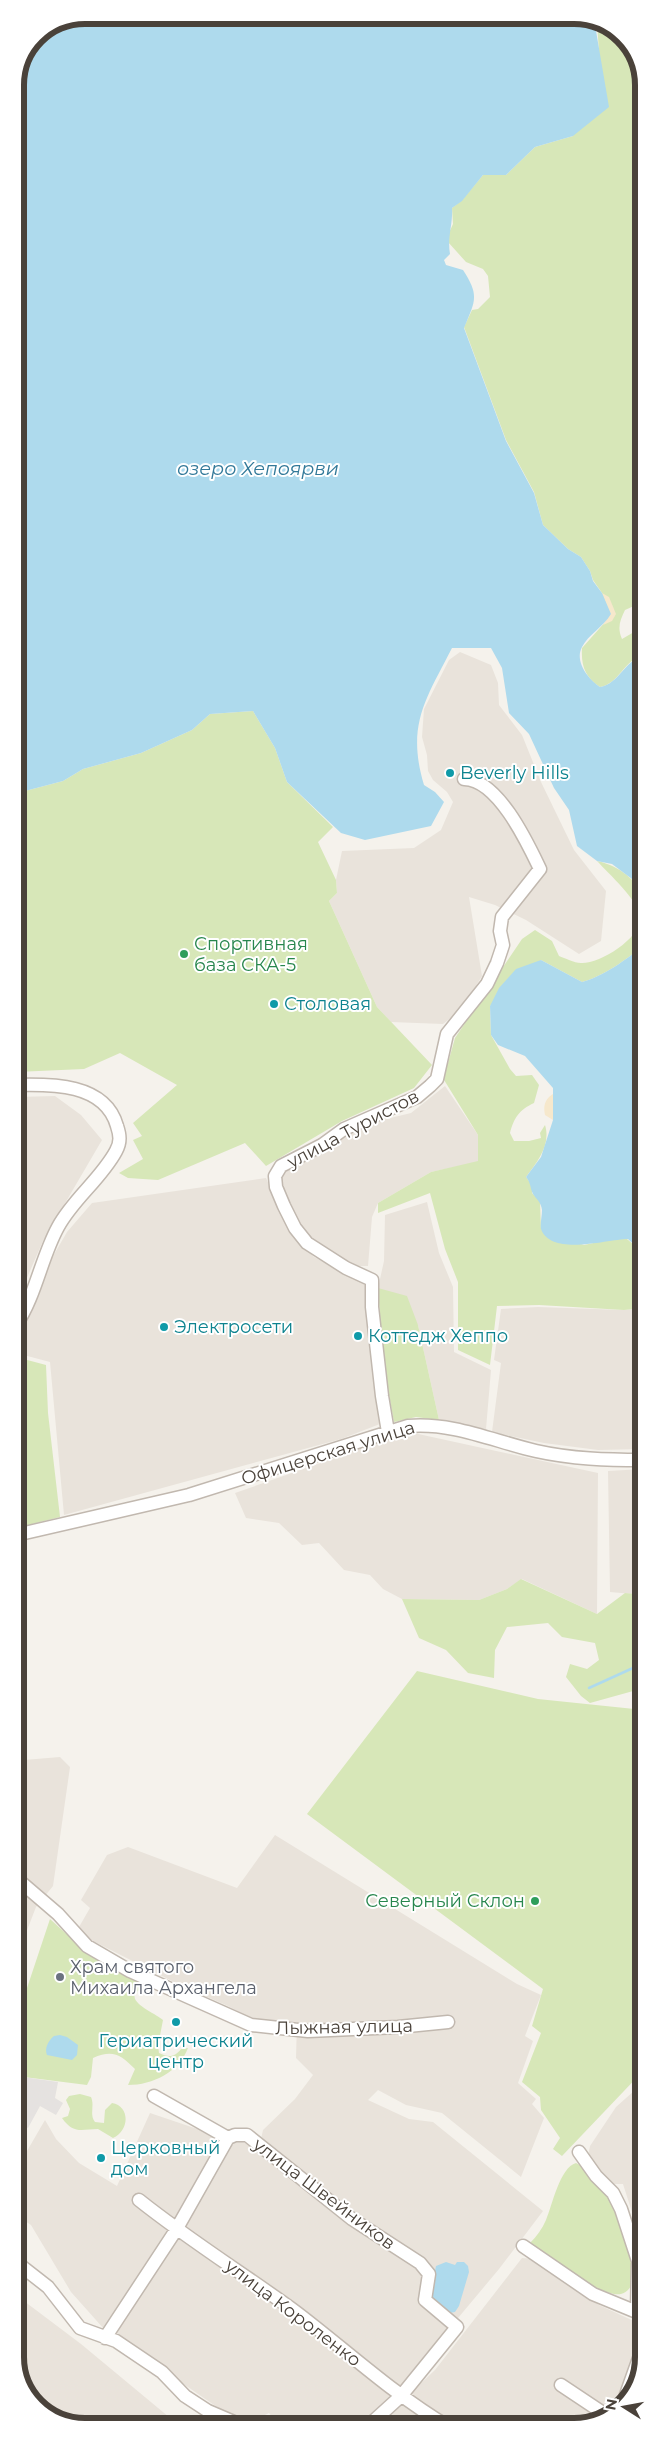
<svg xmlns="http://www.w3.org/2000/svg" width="659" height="2442" font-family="Montserrat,sans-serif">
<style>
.residential{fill:#e9e3db}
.green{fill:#d7e7b8}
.sand{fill:#f6e8cc}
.parking{fill:#e5e2e0}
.water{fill:#aedaed}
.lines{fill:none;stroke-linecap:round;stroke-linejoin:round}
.stream{stroke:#aedaed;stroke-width:2.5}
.minor-casing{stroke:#c1b8af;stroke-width:15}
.minor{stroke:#fff;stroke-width:12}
.culture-dot{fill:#0f9aa8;stroke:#fff;stroke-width:2}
.leisure-dot{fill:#2e9e5b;stroke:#fff;stroke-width:2}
.worship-dot{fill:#6b7280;stroke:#fff;stroke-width:2}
.labels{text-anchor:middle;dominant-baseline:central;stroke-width:4;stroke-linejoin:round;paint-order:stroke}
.culture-label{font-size:18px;fill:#0d838f;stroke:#fff;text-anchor:start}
.leisure-label{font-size:18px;fill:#27864d;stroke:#fff;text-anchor:start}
.street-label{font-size:18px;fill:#4a423a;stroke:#fff}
.worship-label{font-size:18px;fill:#5b616d;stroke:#fff;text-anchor:start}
.water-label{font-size:19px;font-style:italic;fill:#327999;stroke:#fff}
.rim{fill:none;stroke:#4a423a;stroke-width:6}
</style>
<rect width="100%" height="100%" fill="#f5f2ec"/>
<path class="residential" d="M460,652L491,665L498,683L499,705L522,735L541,782L574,850L606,891L601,941L579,954L526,920L495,905L469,897L482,976L462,1009L443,1024L391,1022L377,1007L329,901L337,893L336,880L342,851L414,848L441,830L453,802L447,792L433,780L428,771L427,755L422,737L424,709L449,660Z
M445,1086L478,1135V1162L431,1172L378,1203L372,1217L368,1266H347L318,1246L306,1232L293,1213L284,1192L281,1182L283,1174L301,1159L346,1135L378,1121L411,1113Z
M55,1096L81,1115L102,1140L43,1241L16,1303V1097Z
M266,1178L295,1239L314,1257L367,1284L380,1424L341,1439L64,1515L50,1362L16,1353V1337L41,1277L67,1232L92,1203Z
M427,1202L439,1253L453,1287L454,1352L491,1370L486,1429L439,1420L418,1325L378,1288L384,1261L385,1215Z
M538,1307L624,1310L643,1308V1449L598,1450L544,1443L492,1432L501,1363L494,1360L501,1309Z
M409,1432L598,1473L597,1614L522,1579L507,1589L479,1600L402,1599L383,1589L370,1575L344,1570L319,1543L302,1545L279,1523L246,1518L235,1493Z
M643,1469L644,1595L610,1592L608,1471Z
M16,1757L24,1760L60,1757L70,1767L53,1886L36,1907L16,1959Z
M275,1835L517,1984L541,1995L525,2036L533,2041L518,2083L536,2099L532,2104L544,2118L521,2177L442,2113L406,2105L378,2090L368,2100L409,2119L433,2122L543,2211L499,2269L392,2397L360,2426H279L269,2413L247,2424L214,2405L104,2329L71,2292L31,2225L16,2215V2144L27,2151L45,2120L56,2139L79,2163L117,2186L150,2113L218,2136L247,2143L261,2139L263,2130L295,2099L313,2075L296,2058L297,2022L256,2021L228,2006L178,1984L91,1940L79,1927L90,1908L81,1900L107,1855L128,1847L237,1888Z
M644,2082V2250L623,2184H610L588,2156L590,2146L616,2107Z
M522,2258L534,2259L599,2305L636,2322L644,2286V2357L627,2403L588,2426H376L435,2370Z
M16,2295L81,2344L181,2427H80L39,2410L16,2371Z"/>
<path class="green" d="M597,22L620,33L643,71V602L625,610C620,620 617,628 622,639L634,632L643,624L641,641L643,655C624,660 619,684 600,687C585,677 581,666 582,648L607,620L602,593L593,580L590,571L581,557L568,549L543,525L534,492L506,440L464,327L472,310L478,309L490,297L488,276L483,269L466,262L448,242V235L453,224L452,208L462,200L483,175H506L535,147L573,136L599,52Z
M253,711L275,748L287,782L333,827L318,842L336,880L337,893L329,901L377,1007L432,1065L414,1088L342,1121L266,1166L245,1143L158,1180L128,1178L119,1173L143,1159L133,1140L142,1136L133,1123L177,1085L120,1053L84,1069L16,1072L15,789L25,791L63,781L83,769L141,753L192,730L210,714Z
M597,861C615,865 634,876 642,895C647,904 643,933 643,945C630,958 600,978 582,982L541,960L490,1006L491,1035L510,1069L516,1076L532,1075L539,1085L534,1103C519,1110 514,1118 510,1133L514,1141H529L541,1138L540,1133L545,1125C551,1145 538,1161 526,1177L532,1185V1193L540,1201L541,1229L584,1245L612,1239H627L643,1253V1308L624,1310L539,1305L497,1306L490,1365L458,1350V1282L445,1249L430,1193L378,1213V1203L431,1172L478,1161V1135L441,1075L448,1063L455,1038L522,939L535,930L552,941L559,956C565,958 574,963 581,963C600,964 643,937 640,916C637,899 609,874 597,861Z
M378,1288L407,1296L418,1325L439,1420L416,1417L394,1422L383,1362Z
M16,1357L46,1365L48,1413L60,1517L16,1528Z
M521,1579L597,1614L625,1593L644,1595V1688L590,1703L581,1696L566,1677L570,1664L587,1669L599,1660L595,1643L562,1637L548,1623L507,1627L495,1650L494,1678L468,1673L446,1650L419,1638L402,1599L479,1600L507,1589Z
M417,1671L538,1699L644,1710V2070L562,2156L553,2149L560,2138L541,2110L540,2097L522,2082L541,2033L532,2026L543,1989L307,1814Z
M50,1919L73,1940L146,1987C115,1998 156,2013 163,2020L158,2046L159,2053C169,2058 175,2057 181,2049L188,2048C179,2072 153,2085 128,2085L135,2069C121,2055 113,2049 93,2058L91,2077L87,2085L16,2076V2021Z
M80,2094L91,2097C95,2106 89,2114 95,2122L104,2123L105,2110L112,2103C130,2106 130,2130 113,2138L98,2129C82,2129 74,2135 62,2118L68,2116L70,2109L66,2100L69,2096Z
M576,2163C586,2167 608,2186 612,2196C619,2211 632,2246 634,2262C637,2276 632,2297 614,2294C583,2288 556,2263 531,2246L530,2243C537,2236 542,2229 546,2220C552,2206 560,2167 576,2163Z"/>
<path class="sand" d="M602,593L609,597L616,614L612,621L603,625L610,614Z
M553,1094V1120L545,1115C543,1106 545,1099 553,1094Z"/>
<path class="parking" d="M16,2076L58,2082L55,2098L63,2103L56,2115L40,2106L28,2128L16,2122V2110L21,2101L16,2099Z"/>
<path class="water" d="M85,15L583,16L597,22L595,25L609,107L573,136L535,147L506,175H483L462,201L452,208C453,225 447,237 450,254L444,260L446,265L463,270C480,296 475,301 464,328L506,441L534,493L543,525L568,549L581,557L590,571L593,581L602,593L611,614C603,627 588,635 582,647C574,662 589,680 600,687C619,684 624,661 643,656V896L632,879L612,864L597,861L577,846L569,810L554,788L529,734L509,713L502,668L491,648H452C426,699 406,725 424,785L435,792L444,802L431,826L365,840L341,833L287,782L275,748L253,711L210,714L192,730L141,753L83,769L63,781L25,791L15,789V85L36,35Z
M643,945V1253L628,1239C608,1239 551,1257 541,1229C540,1224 542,1216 542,1210C541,1202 537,1200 533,1194C530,1188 531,1183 526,1177L541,1157L553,1120V1088L525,1056L498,1045L491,1035L490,1006L499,988L516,969L541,960L582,982C600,978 630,958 643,945Z
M60,2035L67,2037L78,2045L77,2055L72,2060L47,2055C44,2048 49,2040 54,2036Z
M446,2262L455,2265L457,2262H464L468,2266L469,2272L459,2306L455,2312L449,2313L437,2306L430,2295L436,2266Z"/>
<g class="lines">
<path class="stream" d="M589,1688L644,1663"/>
<g class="minor-casing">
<path id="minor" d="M16,1085C51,1084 105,1083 117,1126C120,1135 121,1142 116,1151C101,1179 73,1199 58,1227C41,1258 36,1295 16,1325
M388,1432L382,1396L372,1307V1280L346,1268L307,1243L295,1228L284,1206L276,1187L275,1176L281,1166L322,1145L344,1129L417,1097L430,1086L437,1079L447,1034L487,984L497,963L503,945L500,931L502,917L540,869C528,844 498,779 464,779
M16,1535L189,1495L408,1426C453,1422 493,1441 536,1451C572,1459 607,1460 643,1460
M16,1878L58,1914L87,1946L130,1971L251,2025L308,2031L398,2027L448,2022
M154,2096L228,2138L235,2135H247L352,2219L420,2263L429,2274L425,2300L457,2327L401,2396L368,2426
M579,2152L596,2176L613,2193L621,2209L638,2261L637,2312
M139,2200C189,2240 244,2274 296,2312C346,2350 393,2394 447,2426
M523,2246L593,2294L644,2315
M16,2262L48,2287L80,2328L116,2341L162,2372L185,2396L208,2411L243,2426
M105,2338L176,2230L228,2138
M561,2385L606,2415
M622,2406L644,2344"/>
</g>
<use href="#minor" class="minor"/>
</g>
<g class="culture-dot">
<circle cx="450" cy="773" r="5"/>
<circle cx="274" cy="1004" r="5"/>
<circle cx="164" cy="1327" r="5"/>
<circle cx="358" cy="1336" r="5"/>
<circle cx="176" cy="2022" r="5"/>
<circle cx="101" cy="2158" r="5"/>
</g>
<g class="leisure-dot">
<circle cx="184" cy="954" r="5"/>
<circle cx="535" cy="1901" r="5"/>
</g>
<circle class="worship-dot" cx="60" cy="1977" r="5"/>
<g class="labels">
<g class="culture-label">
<text x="460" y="773">Beverly Hills</text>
<text x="284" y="1004">Столовая</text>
<text x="174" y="1327">Электросети</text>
<text x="368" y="1336">Коттедж Хеппо</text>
<text x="176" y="2041" text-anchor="middle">Гериатрический<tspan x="176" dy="21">центр</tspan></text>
<text x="111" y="2148">Церковный<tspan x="111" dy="21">дом</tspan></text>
</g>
<g class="leisure-label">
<text x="194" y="944">Спортивная<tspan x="194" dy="21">база СКА-5</tspan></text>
<text x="525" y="1901" text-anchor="end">Северный Склон</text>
</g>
<g class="street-label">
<text transform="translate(353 1129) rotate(-28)">улица Туристов</text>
<text transform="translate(328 1453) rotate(-17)">Офицерская улица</text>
<text transform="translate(344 2027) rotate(-1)">Лыжная улица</text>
<text transform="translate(324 2194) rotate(37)">улица Швейников</text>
<text transform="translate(293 2313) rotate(37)">улица Короленко</text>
</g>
<g class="worship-label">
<text x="70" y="1967">Храм святого<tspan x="70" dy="21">Михаила Архангела</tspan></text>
</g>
<g class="water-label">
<text x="258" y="468">озеро Хепоярви</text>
</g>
</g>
<path d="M0 0H659V2442H0ZM85 24H574A61 61 0 0 1 635 85V2357A61 61 0 0 1 574 2418H85A61 61 0 0 1 24 2357V85A61 61 0 0 1 85 24Z" fill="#fff" fill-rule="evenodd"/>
<path class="rim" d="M85 24H574A61 61 0 0 1 635 85V2357A61 61 0 0 1 574 2418H85A61 61 0 0 1 24 2357V85A61 61 0 0 1 85 24Z"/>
<g transform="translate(624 2407) rotate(281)" stroke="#ffffff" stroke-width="4" paint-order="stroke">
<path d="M0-4L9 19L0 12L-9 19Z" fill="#4a423a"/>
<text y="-8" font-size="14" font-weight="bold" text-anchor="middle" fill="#4a423a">N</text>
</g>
</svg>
